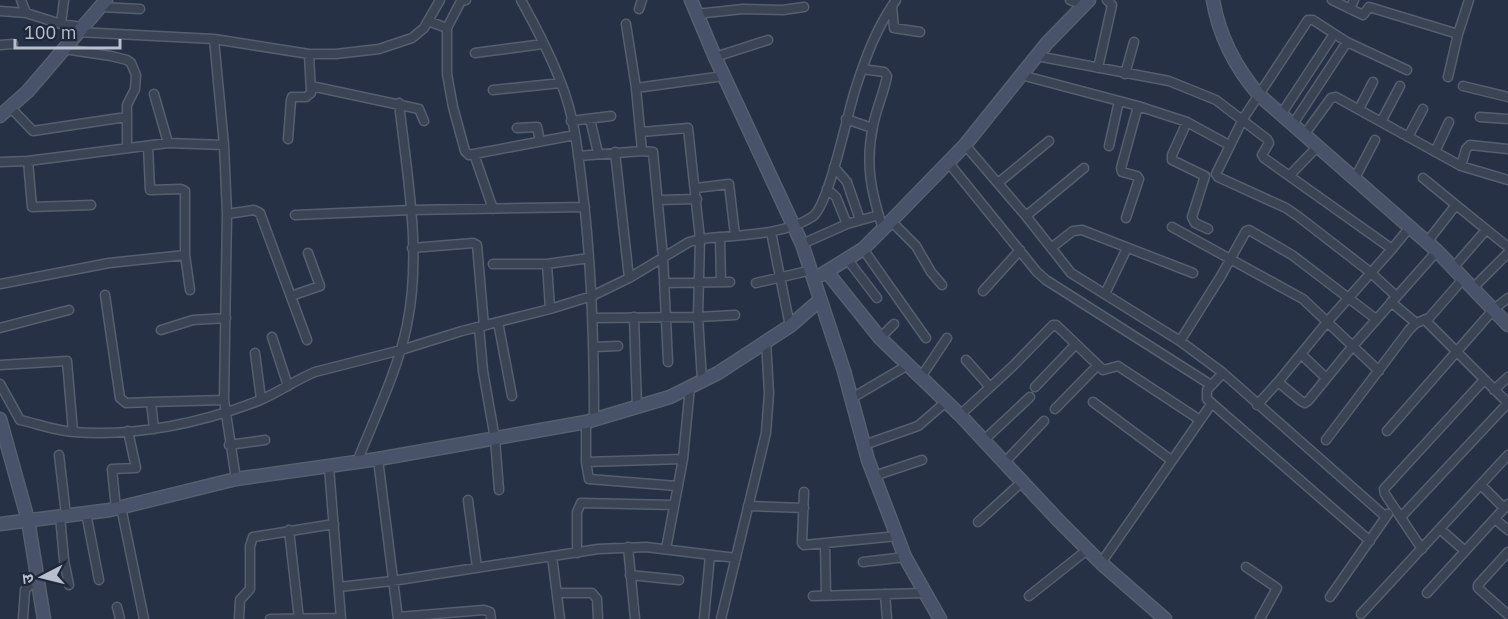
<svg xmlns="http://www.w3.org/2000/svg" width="1508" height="619" font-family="'IBM Plex Sans','Noto Sans Devanagari',sans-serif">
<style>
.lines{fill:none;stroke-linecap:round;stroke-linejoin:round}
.street-casing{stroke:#565f6f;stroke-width:11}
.secondary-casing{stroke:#565f6f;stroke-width:15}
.street{stroke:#3b4455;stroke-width:8}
.secondary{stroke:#485268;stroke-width:12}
</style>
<rect width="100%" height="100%" fill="#263146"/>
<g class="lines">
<g class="street-casing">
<path id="street" d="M21,0L26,13L61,24L82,27
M466,0L461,1L447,28V74L453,107L465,151L469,155L474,154L575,135
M521,0C536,27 550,54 561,83C574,115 578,151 582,186C592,264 594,341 594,420
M1070,0L1084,5
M1332,0L1363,15L1369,7L1458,34
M892,6L894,28L920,32
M101,7L140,9
M639,9L642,0
M1350,9L1354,0
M0,11L26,13
M696,14L743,9L783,10L804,7
M428,21L447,28
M61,24L64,0
M626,24L636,88L642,151
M78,32L214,39L309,54H336L379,49L412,38L424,28L440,0
M214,39L224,145L227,214L224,400L236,479
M0,45L13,44
M64,49L111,56L127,60L131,63L136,75L135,89L127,105V148
M475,53L543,44
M1037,56L1169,81L1216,100L1267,139L1269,143L1262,155L1264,158L1392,249L1328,321L1278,382L1257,405
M715,57L768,40
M1098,68L1112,5L1107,0
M862,69L884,72L887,76C884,93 876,109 873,126C865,164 871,192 883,229
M1125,74L1134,42
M1021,75L1138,106L1187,122L1229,145
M1448,77L1458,34L1469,0
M311,86L419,109L424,121
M1463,86L1508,97
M636,88L724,76
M493,90L561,83
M154,94L168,143
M10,107L33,131L126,117
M1359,109L1373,82
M1282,113L1334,34
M1480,117L1508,119
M590,119L598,153
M846,119L872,128
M571,121L611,116
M1187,122L1172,155V160L1205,176L1192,217L1195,223L1208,229
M1381,122L1400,86
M1293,124L1347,42
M517,128L537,127L540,141
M641,132L688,128L700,239L698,317L702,380
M1304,135L1331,98L1336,97L1461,166L1508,180
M1408,137L1423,109
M288,139L291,100L292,97H306L311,93L309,54
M965,145L1026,216L1071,273L1180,341L1223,373L1386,517
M148,146L150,190L181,189L185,191V255L190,290
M1109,146L1119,101
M615,152L629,278
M1435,152L1449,122
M474,154L493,209
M578,156L642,151L653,152L663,257L668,362
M28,161L32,207L91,205
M0,162L28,161L168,143L224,145
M948,162L1037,272L1046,280L1211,385
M1461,166L1466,149L1470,145L1508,149
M834,167L847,182L860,220
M1290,175L1317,147
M1355,178L1375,140
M1423,178L1456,205L1427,242
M998,183L1049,141
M696,188L729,184L735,235
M827,189L836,197L847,224
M658,200L697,199
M1456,205L1508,247
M227,214L254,210L260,213L307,340
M295,215L411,210L585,207
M1026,216L1084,168
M1126,218L1139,179L1137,176L1122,172L1121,168L1138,106
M891,221L916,246L931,272L942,285
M1172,227L1303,299L1379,371
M771,232L790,326
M720,237L721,282
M802,244L847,224L879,215
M412,248L473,243L477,245L484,326
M1051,248L1073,231L1082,230L1193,273
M863,249L926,338
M1392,249L1410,227
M848,260L877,298
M493,264H547L589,258
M547,264L550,309
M1453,268L1486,230
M664,283L730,282
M756,283L812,270
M0,284L109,263L185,255
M1473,288L1508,253
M983,291L1020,250
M1105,294L1127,248
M105,295L120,398L126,403L151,402L154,429
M291,296L320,286L308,253
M1396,296L1370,272L1299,217L1286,208L1218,177L1216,174L1243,119L1308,20H1313L1347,42L1407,70
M1391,302L1416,323
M634,317L637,407
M593,318L698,317L735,315
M1425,320L1508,403
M498,322L512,396
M479,327L483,371L495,439L499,490
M0,328L69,310
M161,330L193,320L226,318
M272,337L288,386
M880,338L894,324
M1180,341L1221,276L1246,231L1249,230L1292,255L1376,319
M594,347L618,346
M255,353L261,399
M1301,354L1326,378
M966,360L990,387
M0,365L67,361L73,432
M1223,373L1207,390V399L1370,541
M921,377L947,338
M1278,382L1301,401L1305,403L1308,401L1352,347L1437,251
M0,384L20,420C38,424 56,431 74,432C135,437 201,423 258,401C278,393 295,380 315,372L401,350L462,331L550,309L592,296L629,278L689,242L700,239C735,235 783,236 812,217C829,207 848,110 856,87C866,56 877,27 896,0
M1035,387L1076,344
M1494,390L1508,377
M852,398L908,365
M151,402L224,400
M1093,402L1171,460
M1055,409L1098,365
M960,415L1013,366L1053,325H1056L1103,370L1118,366L1200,420
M586,422V462L589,479L677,486
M1387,431L1494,309L1508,298
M1326,440L1409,330L1416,323L1429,318L1463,279
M983,441L1030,397
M229,445L265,440
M864,445L918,426L947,401
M59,455L66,515
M378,459L398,619
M357,462C374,419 398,370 407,325C422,253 407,175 399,103
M586,462L683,459
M1004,463L1044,421
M329,467L341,619
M874,476L922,460
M1481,485L1504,508
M804,492L802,543L804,545L898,536
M468,500L477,568
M748,506L804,508
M121,507L144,619
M116,509L112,469L136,468L128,431
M86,513L99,580
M60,516L64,560L69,585
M1401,517L1508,403
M1495,519L1508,530
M978,522L1023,481
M1440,529L1465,551
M289,530L299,619
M825,544L826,595
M628,547L635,619
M666,549L683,459L690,387
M1422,549L1385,494L1384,489L1484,380
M1508,552L1478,585V588L1508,615
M577,553V512L581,503L674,505
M552,556L560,619
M863,562L905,557
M1101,563L1212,403
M1246,567L1277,588L1260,619
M630,575L679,580
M339,587L392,581L598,549L646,547L736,558
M557,593H592L597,599L598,619
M1427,593L1508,504
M885,594L887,619
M813,596L925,593
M1029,596L1087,550
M1330,597L1388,514
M117,607L120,619
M1361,614L1508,455
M398,617L484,610L490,612L491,619
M23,619L25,590L30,585L38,583
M239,619L240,600L250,589V546L253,537L334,524
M270,619L341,618
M704,619L710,555
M721,619L766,433L769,393L766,341"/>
</g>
<g class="secondary-casing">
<path id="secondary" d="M691,0L715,57L802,244L844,371L868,460L905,557L940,619
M1213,0C1219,36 1236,68 1259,95L1437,251L1508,325
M0,116L28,91L106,0
M827,272L880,338L960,415L1058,520L1101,563L1165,619
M821,275L863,249L891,221L965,145L1047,43L1089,0
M0,419L28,520L44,619
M0,524L110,510L236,479L378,459L586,422L670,397L718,373L790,326L820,300"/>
</g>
<use href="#street" class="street"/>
<use href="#secondary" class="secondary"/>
</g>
<g transform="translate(42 577) rotate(263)" stroke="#1f283a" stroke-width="4.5" paint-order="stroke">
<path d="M0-4.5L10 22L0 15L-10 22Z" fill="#b8bfce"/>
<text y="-9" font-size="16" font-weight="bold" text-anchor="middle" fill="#b8bfce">उ</text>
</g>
<path d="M15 39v9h105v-9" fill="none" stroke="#b8bfce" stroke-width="3"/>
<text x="24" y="39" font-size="18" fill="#b8bfce" stroke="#1f283a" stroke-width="4.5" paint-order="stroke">100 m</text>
</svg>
